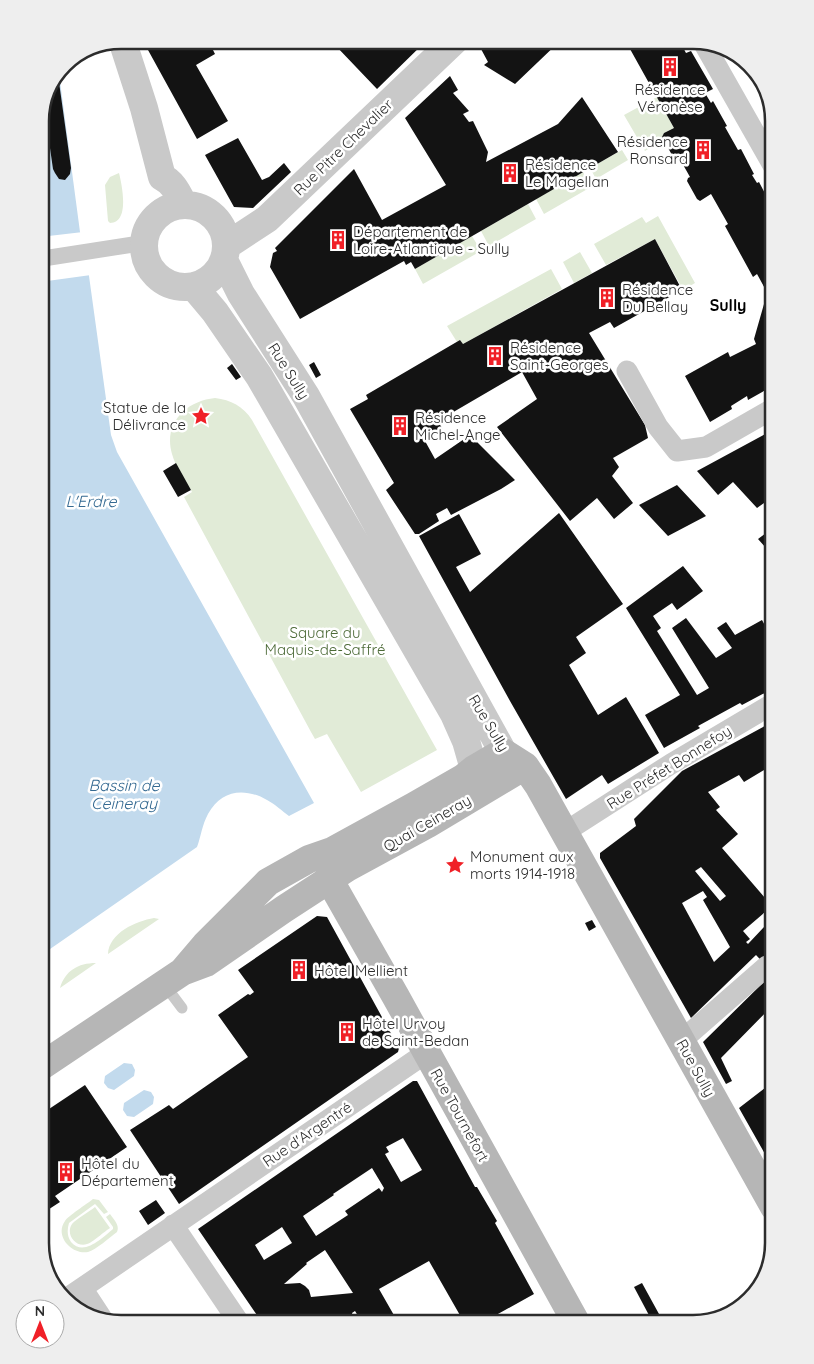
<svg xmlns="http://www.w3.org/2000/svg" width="814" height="1364" font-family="Quicksand,sans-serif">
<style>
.green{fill:#e1ebd7}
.water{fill:#c2daed}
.pier{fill:#fff}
.building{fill:#131313;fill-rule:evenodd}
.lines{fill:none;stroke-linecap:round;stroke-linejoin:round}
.service{stroke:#c9c9c9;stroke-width:11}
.pedestrian{stroke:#c9c9c9;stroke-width:16}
.minor{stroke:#c9c9c9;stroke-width:21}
.tertiary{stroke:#c9c9c9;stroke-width:28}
.secondary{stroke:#b6b6b6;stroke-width:28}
.labels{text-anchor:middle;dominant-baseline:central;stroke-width:5;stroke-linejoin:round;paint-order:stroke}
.poi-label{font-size:15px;fill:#2c2c2c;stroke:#fff;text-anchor:start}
.street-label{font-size:15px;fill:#2c2c2c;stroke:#fff}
.park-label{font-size:15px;fill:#4c6a37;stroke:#fff}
.neighbourhood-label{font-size:16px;font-weight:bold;fill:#000;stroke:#fff}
.water-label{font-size:16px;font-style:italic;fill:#356a92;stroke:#fff}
.rim{fill:none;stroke:#2c2c2c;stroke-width:2.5}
</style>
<rect width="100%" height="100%" fill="#fff"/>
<path class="green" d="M657,97L674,128L664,133L662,137L663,140L645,151L624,115Z
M622,150L628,160L596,179L590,168Z
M583,172L591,187L544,214L536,199Z
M119,173C122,185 130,223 110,223L108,221L105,185L110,177Z
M528,204L536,219L489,246L481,231Z
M658,216L695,283L683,290L655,239L606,265L594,244L642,217L646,223Z
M472,236L481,251L423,284L415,269Z
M580,252L592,273L574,283L563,262Z
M551,269L562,289L463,344L460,340L457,342L447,326Z
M215,398C231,400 243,406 252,420L437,750L361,792L327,734L315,739L311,732L184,497L192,492C185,480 176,468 172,454C163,423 186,401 215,398Z
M154,918L159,919L108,954C109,933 136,921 154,918Z
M96,963L60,988C65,971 78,963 96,963Z
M93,1199L99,1200L108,1212L104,1214L96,1205L95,1204L69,1223C67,1230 67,1236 71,1242C84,1257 103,1237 113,1229V1227L106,1217L110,1214C114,1220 120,1225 117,1232C110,1237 96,1250 88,1252C72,1255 54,1236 65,1221C68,1216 87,1204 93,1199Z
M95,1207L110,1228C105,1231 92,1243 87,1244C76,1248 65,1234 72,1224C76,1219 89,1212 95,1207Z"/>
<path class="water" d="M59,74L80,232L89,276L111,435L117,452L314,803L289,816C282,811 275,804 267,800C244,787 221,790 208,814C202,825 201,836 197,847L40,956V115Z
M124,1063L132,1064L135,1070L134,1076L114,1090L108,1088L104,1083L105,1076Z
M144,1090L151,1092L154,1097L153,1104L134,1117L127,1116L123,1110L124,1103Z"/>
<path class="pier" d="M83,232L91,275L40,282V237Z"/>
<path class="building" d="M146,40H208L215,54L196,65L228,121L197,139L148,50Z
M340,40H427L377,89L335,45Z
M490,40H561L515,84L484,65L488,62L481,49Z
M625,40H679L686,53L691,51L713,89L705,93L711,103L713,101L727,126L725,127L738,150L741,149L754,174L752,175L757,183L759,182L769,201L774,198V391L771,387L748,400L747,396L731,406L732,409L710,422L685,376L728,352L730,357L756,344L754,339L766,297L769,296L757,274L753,277L725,226L728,224L711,194L700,201L697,199L687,181L688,178L690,177L677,154L672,155L662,137L664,133L674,128Z
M750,66L766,85L770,105L749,67Z
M58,75L71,168L70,174L65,180L59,179L55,173L53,169L44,106Z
M450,76L458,90L453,93L469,111L463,114L469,122L473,121L488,152L486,162L558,124L582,97L618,152L415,269L411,262L406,265L404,261L300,319L270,267L273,253L277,251L275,248L354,169L382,220L446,185L405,118Z
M238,138L262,180L269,177L284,163L291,172L253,208L234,207L205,155Z
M655,239L682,290L614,328L610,322L589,333L645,425L648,438L613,458L619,467L612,476L633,503L614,519L597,498L570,521L497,427L537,399L522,372L438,421L443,430L425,441L435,459L470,435L515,480L501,489L451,515L447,508L436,514L439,521L419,534H415L386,490L394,483L350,409L368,399L366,395L460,340L463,344Z
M314,362L321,375L316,378L309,365Z
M232,364L241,377L236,380L227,368Z
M771,431L774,434V485L769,488L764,503L757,508L733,482L718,495L697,471Z
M176,463L191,490L178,497L163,471Z
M677,485L706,516L668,536L639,505Z
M559,513L623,604L576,637L586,653L569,665L598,715L626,697L659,753L608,784L602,775L566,799L510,701L419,536L459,514L481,554L456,567L470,592Z
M774,527V557L758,539Z
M683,566L703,591L677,610L672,603L653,616L661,628L657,631L697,695L709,688L672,628L686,618L716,658L732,648L717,628L726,622L735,635L762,620L770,635L774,633V688L742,705L740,703L698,726L700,728L664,748L645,715L680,695L626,608Z
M774,601V617L767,605Z
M774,721V774L769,767L744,782L739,775L708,792L720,807L716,810L738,834L722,848L772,906L743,931L750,939L746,942L748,944L764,927L766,929L774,922V1004L721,1058L732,1081L726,1084L703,1042L773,973L756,955L691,1018L600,858V853L636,826L634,819L682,771ZM701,867L726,896L720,901L695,871ZM703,891L707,897L703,900L730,947L714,962L682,903Z
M317,916L327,917L399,1048L398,1052L179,1204L130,1130L169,1105L173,1109L248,1057L218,1015L248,994L250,995L254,992L238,970Z
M592,920L596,927L589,931L585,923Z
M413,1081H417L475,1187H477L497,1221L495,1223L534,1294L480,1324H465L429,1261L379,1289L399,1324H363L355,1311L352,1313L354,1323L351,1324H263L198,1229ZM403,1138L422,1170L401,1182L385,1154L389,1152L386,1147ZM372,1168L384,1188L382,1192L379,1188L345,1211L348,1215L316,1236L303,1216L334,1195L333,1194ZM282,1227L292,1243L264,1260L255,1245ZM325,1250L353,1293L311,1297L309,1290L305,1286L300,1283L284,1284L307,1264L306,1263Z
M774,1081V1170L739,1108Z
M85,1085L127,1147L55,1196L60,1202L40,1215V1115Z
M156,1200L165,1213L148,1225L139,1211Z
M642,1283L659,1314L651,1319L634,1287Z"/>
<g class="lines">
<path class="service" d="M164,984L182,1008"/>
<path class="pedestrian" d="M40,259L143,243"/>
<path class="minor" d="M703,42L774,167
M627,371L658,427L677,451L706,447L774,408
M565,832L671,764L774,703
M681,1041L767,966
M173,1225L240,1324
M82,1288L103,1320
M66,1299L426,1053"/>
<path class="tertiary" d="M122,40L144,108L162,177C174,183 178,194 184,205
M144 246a41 41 0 1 1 82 0a41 41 0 1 1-82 0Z
M226,246L267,219L455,40
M224,260L241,294L306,396L503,752
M194,287L215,312L259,376L454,714L466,741L474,769"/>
<path class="secondary" d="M329,879L396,997L577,1324
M182,972L205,945L268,882L309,859L332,851L414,806L463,778L474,769L503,752L525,766L538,785L774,1207
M40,1067L182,972L206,963L284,909L347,868L428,824L525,766"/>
</g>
<defs>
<g id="building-bare" transform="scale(1.5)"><path d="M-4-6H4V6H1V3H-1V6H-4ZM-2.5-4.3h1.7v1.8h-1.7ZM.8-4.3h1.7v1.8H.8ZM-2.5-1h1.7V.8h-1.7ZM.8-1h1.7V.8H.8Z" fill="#f02027" stroke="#fff" stroke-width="2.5" paint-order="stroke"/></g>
<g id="sight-bare" transform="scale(1.5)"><path d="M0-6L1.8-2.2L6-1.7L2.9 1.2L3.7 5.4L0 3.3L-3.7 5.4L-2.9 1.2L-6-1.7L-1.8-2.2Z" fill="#f02027" stroke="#fff" stroke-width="2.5" paint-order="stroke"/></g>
</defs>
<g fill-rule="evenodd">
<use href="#building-bare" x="670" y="67"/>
<use href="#building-bare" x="703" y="150"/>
<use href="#building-bare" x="510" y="173"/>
<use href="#building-bare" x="338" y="240"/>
<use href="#building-bare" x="607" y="298"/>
<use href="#building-bare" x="495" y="356"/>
<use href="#sight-bare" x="201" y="416"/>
<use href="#building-bare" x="400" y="426"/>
<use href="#sight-bare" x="455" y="865"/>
<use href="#building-bare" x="299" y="970"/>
<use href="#building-bare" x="347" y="1032"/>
<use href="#building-bare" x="66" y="1172"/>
</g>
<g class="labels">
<g class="poi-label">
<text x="670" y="89" text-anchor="middle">Résidence<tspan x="670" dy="17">Véronèse</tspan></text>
<text x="688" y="141" text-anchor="end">Résidence<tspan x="688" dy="17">Ronsard</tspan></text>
<text x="525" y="164">Résidence<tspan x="525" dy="17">Le Magellan</tspan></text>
<text x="353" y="231">Département de<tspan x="353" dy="17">Loire-Atlantique - Sully</tspan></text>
<text x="622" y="289">Résidence<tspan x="622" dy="17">Du Bellay</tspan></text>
<text x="510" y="347">Résidence<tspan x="510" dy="17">Saint-Georges</tspan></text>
<text x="186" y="407" text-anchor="end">Statue de la<tspan x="186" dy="17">Délivrance</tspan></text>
<text x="415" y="417">Résidence<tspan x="415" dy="17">Michel-Ange</tspan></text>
<text x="470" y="856">Monument aux<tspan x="470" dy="17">morts 1914-1918</tspan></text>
<text x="314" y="970">Hôtel Mellient</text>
<text x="362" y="1023">Hôtel Urvoy<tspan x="362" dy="17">de Saint-Bedan</tspan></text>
<text x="81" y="1163">Hôtel du<tspan x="81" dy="17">Département</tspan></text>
</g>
<g class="street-label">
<text transform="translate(343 147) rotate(-44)">Rue Pitre Chevalier</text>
<text transform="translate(289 371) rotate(58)">Rue Sully</text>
<text transform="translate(489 723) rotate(59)">Rue Sully</text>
<text transform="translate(669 767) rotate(-32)">Rue Préfet Bonnefoy</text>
<text transform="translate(427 823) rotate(-30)">Quai Ceineray</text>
<text transform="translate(696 1068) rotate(61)">Rue Sully</text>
<text transform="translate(460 1115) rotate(61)">Rue Tournefort</text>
<text transform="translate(307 1134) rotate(-34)">Rue d'Argentré</text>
</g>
<g class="park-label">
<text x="325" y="632">Square du<tspan x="325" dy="17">Maquis-de-Saffré</tspan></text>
</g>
<g class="neighbourhood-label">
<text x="728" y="305">Sully</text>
</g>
<g class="water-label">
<text x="91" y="501">L'Erdre</text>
<text x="124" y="785">Bassin de<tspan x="124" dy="18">Ceineray</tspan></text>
</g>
</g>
<path d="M0 0H814V1364H0ZM121 49H693A72 72 0 0 1 765 121V1243A72 72 0 0 1 693 1315H121A72 72 0 0 1 49 1243V121A72 72 0 0 1 121 49Z" fill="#eee" fill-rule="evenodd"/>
<path class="rim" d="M121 49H693A72 72 0 0 1 765 121V1243A72 72 0 0 1 693 1315H121A72 72 0 0 1 49 1243V121A72 72 0 0 1 121 49Z"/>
<g transform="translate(40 1324)"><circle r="24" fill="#ffffff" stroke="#ababab"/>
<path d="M0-4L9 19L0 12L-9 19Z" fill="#f02027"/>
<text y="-8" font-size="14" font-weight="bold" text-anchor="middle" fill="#2c2c2c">N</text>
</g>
</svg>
